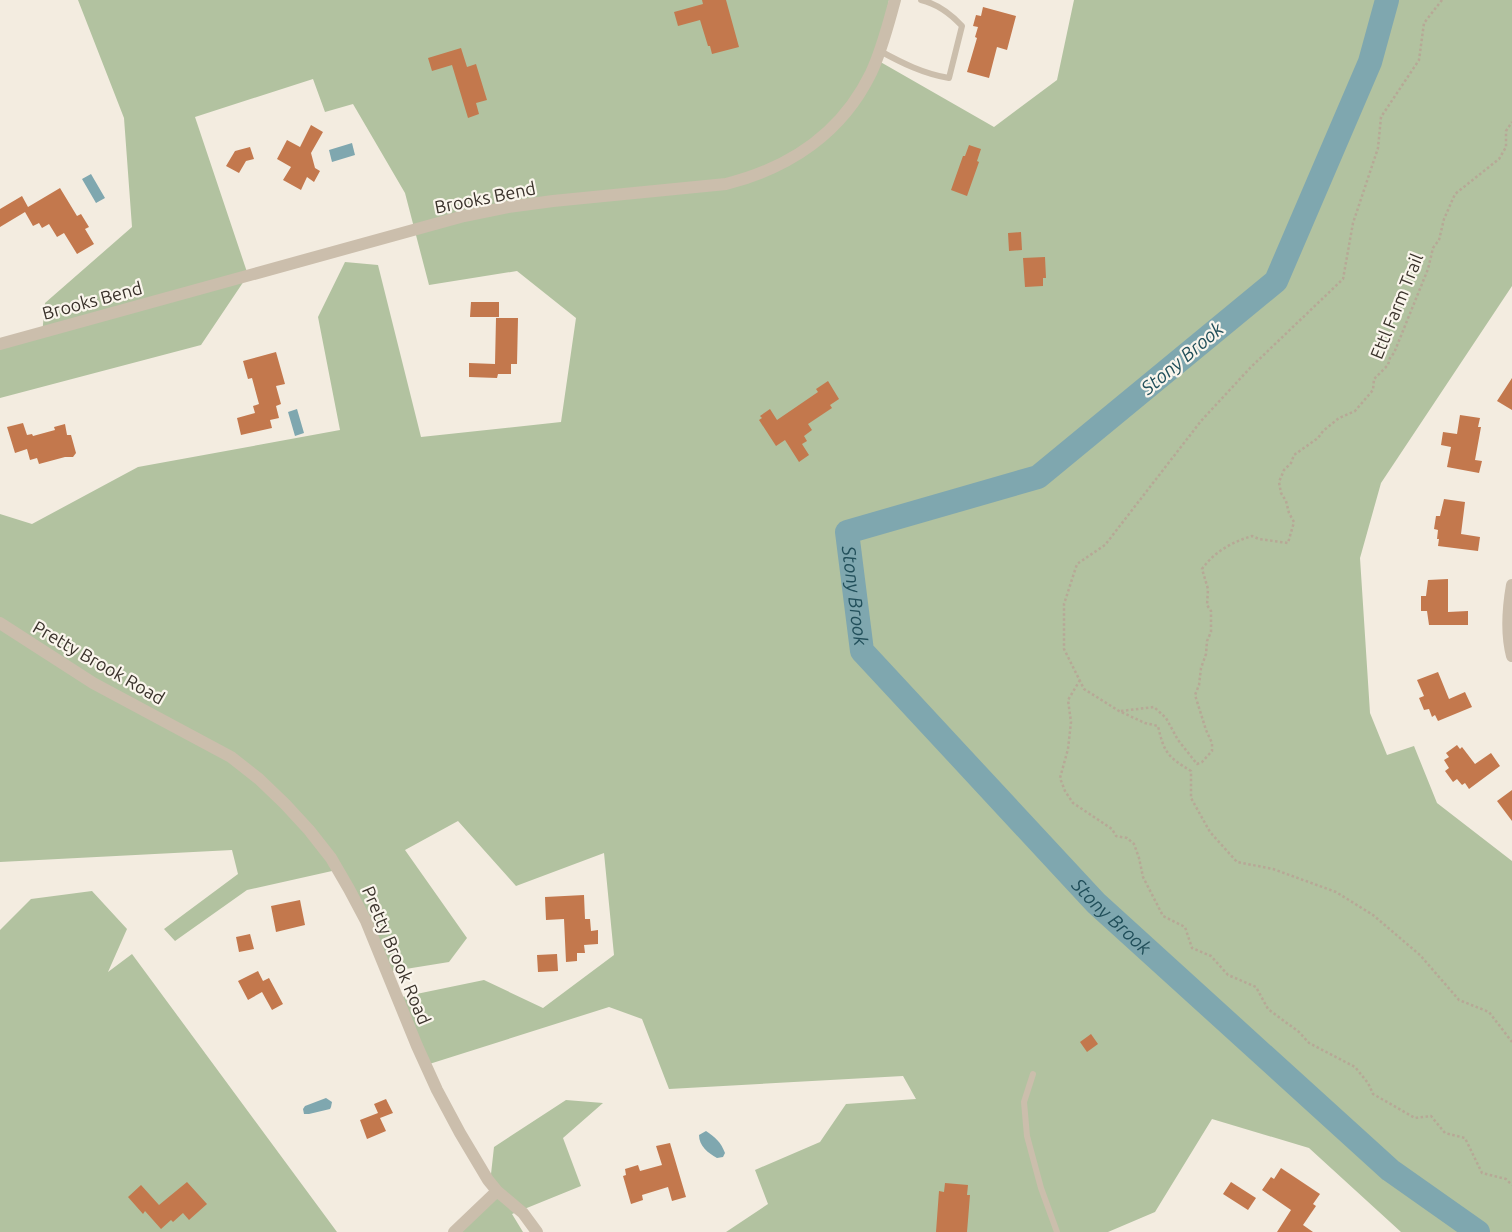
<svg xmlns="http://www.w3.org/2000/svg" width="1512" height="1232" font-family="Ubuntu,sans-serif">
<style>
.green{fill:#b2c2a0}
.water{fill:#7fa7af}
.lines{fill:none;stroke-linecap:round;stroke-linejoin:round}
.river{stroke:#7fa7af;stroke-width:24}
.building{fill:#c3784d}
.path{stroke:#b7a896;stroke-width:2.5;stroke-dasharray:2.5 2.5;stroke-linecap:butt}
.service{stroke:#cbbeac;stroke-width:6}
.minor{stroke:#cbbeac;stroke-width:12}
.labels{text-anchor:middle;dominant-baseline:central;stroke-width:4.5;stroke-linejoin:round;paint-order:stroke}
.street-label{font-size:18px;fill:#39312a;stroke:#faf5ec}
.water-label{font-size:19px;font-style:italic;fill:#214f5a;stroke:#faf5ec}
</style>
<rect width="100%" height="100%" fill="#f3ece0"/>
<path class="green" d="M78,0H889L877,60L994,127L1057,80L1074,0H1512V286L1381,483L1360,558L1370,713L1387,755L1414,746L1437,803L1512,861V1232H1401L1309,1148L1212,1119L1155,1212L1108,1232H726L768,1204L755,1170L820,1142L846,1104L916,1099L903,1076L669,1089L642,1019L609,1007L423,1066L397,998L484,980L543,1008L614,955L604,853L516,886L458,821L405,850L467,938L449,962L387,972L341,869L247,890L175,941L164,929L238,874L232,850L0,862V514L32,524L138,467L340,430L318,317L345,262L378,265L421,437L561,422L576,318L517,271L429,285L405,193L353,104L325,112L313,79L195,117L248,275L201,345L0,398V347L42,335L45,303L132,227L124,118Z
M92,891L127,929L108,972L132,954L337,1232H0V930L31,899Z
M566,1100L603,1103L563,1138L581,1186L512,1214L523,1232H451L489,1192L494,1147Z"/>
<path class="water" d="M352,143L355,155L332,162L329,150Z
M91,174L105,198L96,203L82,179Z
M297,409L304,433L295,436L288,412Z
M326,1098L332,1102L331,1107L330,1109L309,1114H304L303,1109L305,1106Z
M706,1131C715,1137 721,1142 725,1153L723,1157L717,1158C708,1153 699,1146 699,1135Z"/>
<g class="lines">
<path class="river" id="s1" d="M1387,0L1370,62L1276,281L1038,477L847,532L862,651L1096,903L1390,1170L1478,1232"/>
</g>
<path class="building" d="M702,0H726L739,47L712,54L710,46H708L700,20L678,26L674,12L703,4Z
M983,7L1016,16L1007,50L997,47L989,78L967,72L977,38L975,37L978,27L973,26L976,15L981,16Z
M461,48L467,67L476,64L487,100L476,103L479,114L468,118L452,65L432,71L428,58Z
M311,125L323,132L311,153L315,168L320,171L314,182L307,177L301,190L283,180L291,167L277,159L287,140L300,147Z
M969,145L981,149L977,161L979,162L967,196L951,190L963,156H965Z
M250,147L254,159L246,161L239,173L226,166L235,151Z
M60,188L77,216L81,214L89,227L85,229L94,244L77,254L64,233L57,237L49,224L42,228L39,223L33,226L25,212L0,227V209L22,196L28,207Z
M1021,232L1022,250L1009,251L1008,233Z
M1045,257L1046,278H1043V286L1025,287L1023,258Z
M471,302H499V317H470Z
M496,318H518L517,364H511V374H498L497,378L469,377V363L495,364Z
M276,352L285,384L276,386L281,404L276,406L279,418L270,420L272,428L241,435L237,418L255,413L253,406L259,404L252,378L248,379L243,361Z
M1512,378V410L1497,401Z
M828,381L839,399L830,405L832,408L808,424L812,430L804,436L807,441L802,444L809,455L799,462L785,440L776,446L759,420L762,418L760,416L770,409L777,420L818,392L816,389Z
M1460,415L1480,418L1478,427H1481L1475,460L1482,461L1479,473L1447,467L1451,447L1441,445L1443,432L1457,434Z
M23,423L27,435L32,434L33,436L55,430L54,427L65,424L67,435H71L76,453L73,457H65L39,464L37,458L30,460L27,449L15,453L7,427Z
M1444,499L1465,502L1461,534L1480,537L1478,551L1438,546L1439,539H1437L1438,530L1434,529L1436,516H1440Z
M1448,579V612L1468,611V625H1429L1427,611H1421V596H1426L1428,580Z
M1438,672L1449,699L1465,692L1472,707L1438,721L1435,715L1432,717L1429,709L1424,710L1419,698L1424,696L1417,680Z
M1457,745L1460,749L1462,747L1475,764L1491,753L1500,766L1469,789L1465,783L1462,785L1457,779L1453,782L1445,771L1449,768L1444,760L1449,757L1446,753Z
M1512,790V821L1497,801Z
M584,895L585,919H590L591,931L598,930V944L584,945L585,953H577V961L566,962L564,919L546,920L545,897Z
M300,900L305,925L276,932L271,906Z
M250,934L254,949L239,952L236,937Z
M557,954L558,971L538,972L537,955Z
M258,971L263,981L269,978L283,1004L272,1010L262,992L248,1000L238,981Z
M1091,1034L1098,1044L1087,1052L1080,1042Z
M386,1099L393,1113L380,1118L386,1131L367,1139L360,1120L378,1113L374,1104Z
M670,1143L686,1197L672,1201L668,1187L642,1195L643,1200L631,1204L623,1176L626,1175L625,1169L638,1165L640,1171L662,1165L656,1146Z
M1281,1168L1320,1194L1313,1204L1316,1206L1303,1225L1313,1232H1277L1291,1210L1262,1190L1271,1177L1274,1179Z
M187,1182L207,1204L189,1220L183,1213L173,1222L171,1220L161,1229L145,1211L143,1214L128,1197L141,1185L159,1205Z
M1231,1182L1256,1198L1248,1210L1223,1194Z
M945,1183L968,1185L967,1195H970L967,1232H936L939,1191L944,1192Z"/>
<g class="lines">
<path class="path" d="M1442,0L1424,23L1419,60L1381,117L1378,148L1353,223L1343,279L1250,368L1201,421L1105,545L1077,564L1064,604V649L1084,689L1119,711L1145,723L1158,726C1164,753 1168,757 1191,771V798L1210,832L1237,862L1273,869L1336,892L1373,915L1420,955L1459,1000L1489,1012L1512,1042
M1080,680L1068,700L1071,722L1068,749L1060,778L1065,791L1073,803L1112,829L1116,836L1127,838L1134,844L1139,858L1143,877L1163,916L1185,927L1192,948L1211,956L1228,975L1256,987L1268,1009L1299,1032L1309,1043L1355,1067L1368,1083L1373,1094L1415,1118L1431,1116L1445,1133L1465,1138L1482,1173L1506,1179L1512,1185
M1121,711L1154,707L1166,718L1178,740L1197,764L1202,762L1212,751V743L1206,730L1195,695L1199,685L1201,668L1206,654L1207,641L1211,632V611L1207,605L1208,589L1202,569C1214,552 1232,542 1252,536L1259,539L1288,543L1294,522L1289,513L1286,501L1281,493L1279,482L1284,470L1291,463L1294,455L1318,438L1323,431L1339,418L1355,411L1373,390L1374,379L1388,365L1390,358L1394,353L1428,269L1433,248L1439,240L1444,219L1455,194L1499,159L1506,147V131L1512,122"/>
<path class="service" d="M880,51C902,63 924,74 949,78L962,26C950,13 938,4 921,0
M1033,1074L1024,1102L1027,1136L1041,1188L1057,1232"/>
<path class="minor" d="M0,344L464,216L508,207L553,201L726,184C789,168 842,133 871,73C882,50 888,25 895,0
M1512,585C1508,608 1506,633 1512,656
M0,623L93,683L231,757L259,779L285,804L309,830L331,858L349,889L366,921L417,1046L437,1090L460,1133L488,1180L497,1191L523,1213L537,1232
M454,1232L497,1191"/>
</g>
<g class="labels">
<g class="street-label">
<text transform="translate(485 197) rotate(-11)">Brooks Bend</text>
<text transform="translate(92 300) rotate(-15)">Brooks Bend</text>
<text transform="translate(1396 306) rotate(-68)">Ettl Farm Trail</text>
<text transform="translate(99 662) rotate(30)">Pretty Brook Road</text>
<text transform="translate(397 955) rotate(67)">Pretty Brook Road</text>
</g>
<g class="water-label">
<text transform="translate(1182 358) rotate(-40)">Stony Brook</text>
<text stroke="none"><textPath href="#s1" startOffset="874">Stony Brook</textPath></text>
<text stroke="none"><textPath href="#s1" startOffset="1294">Stony Brook</textPath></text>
</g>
</g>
</svg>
